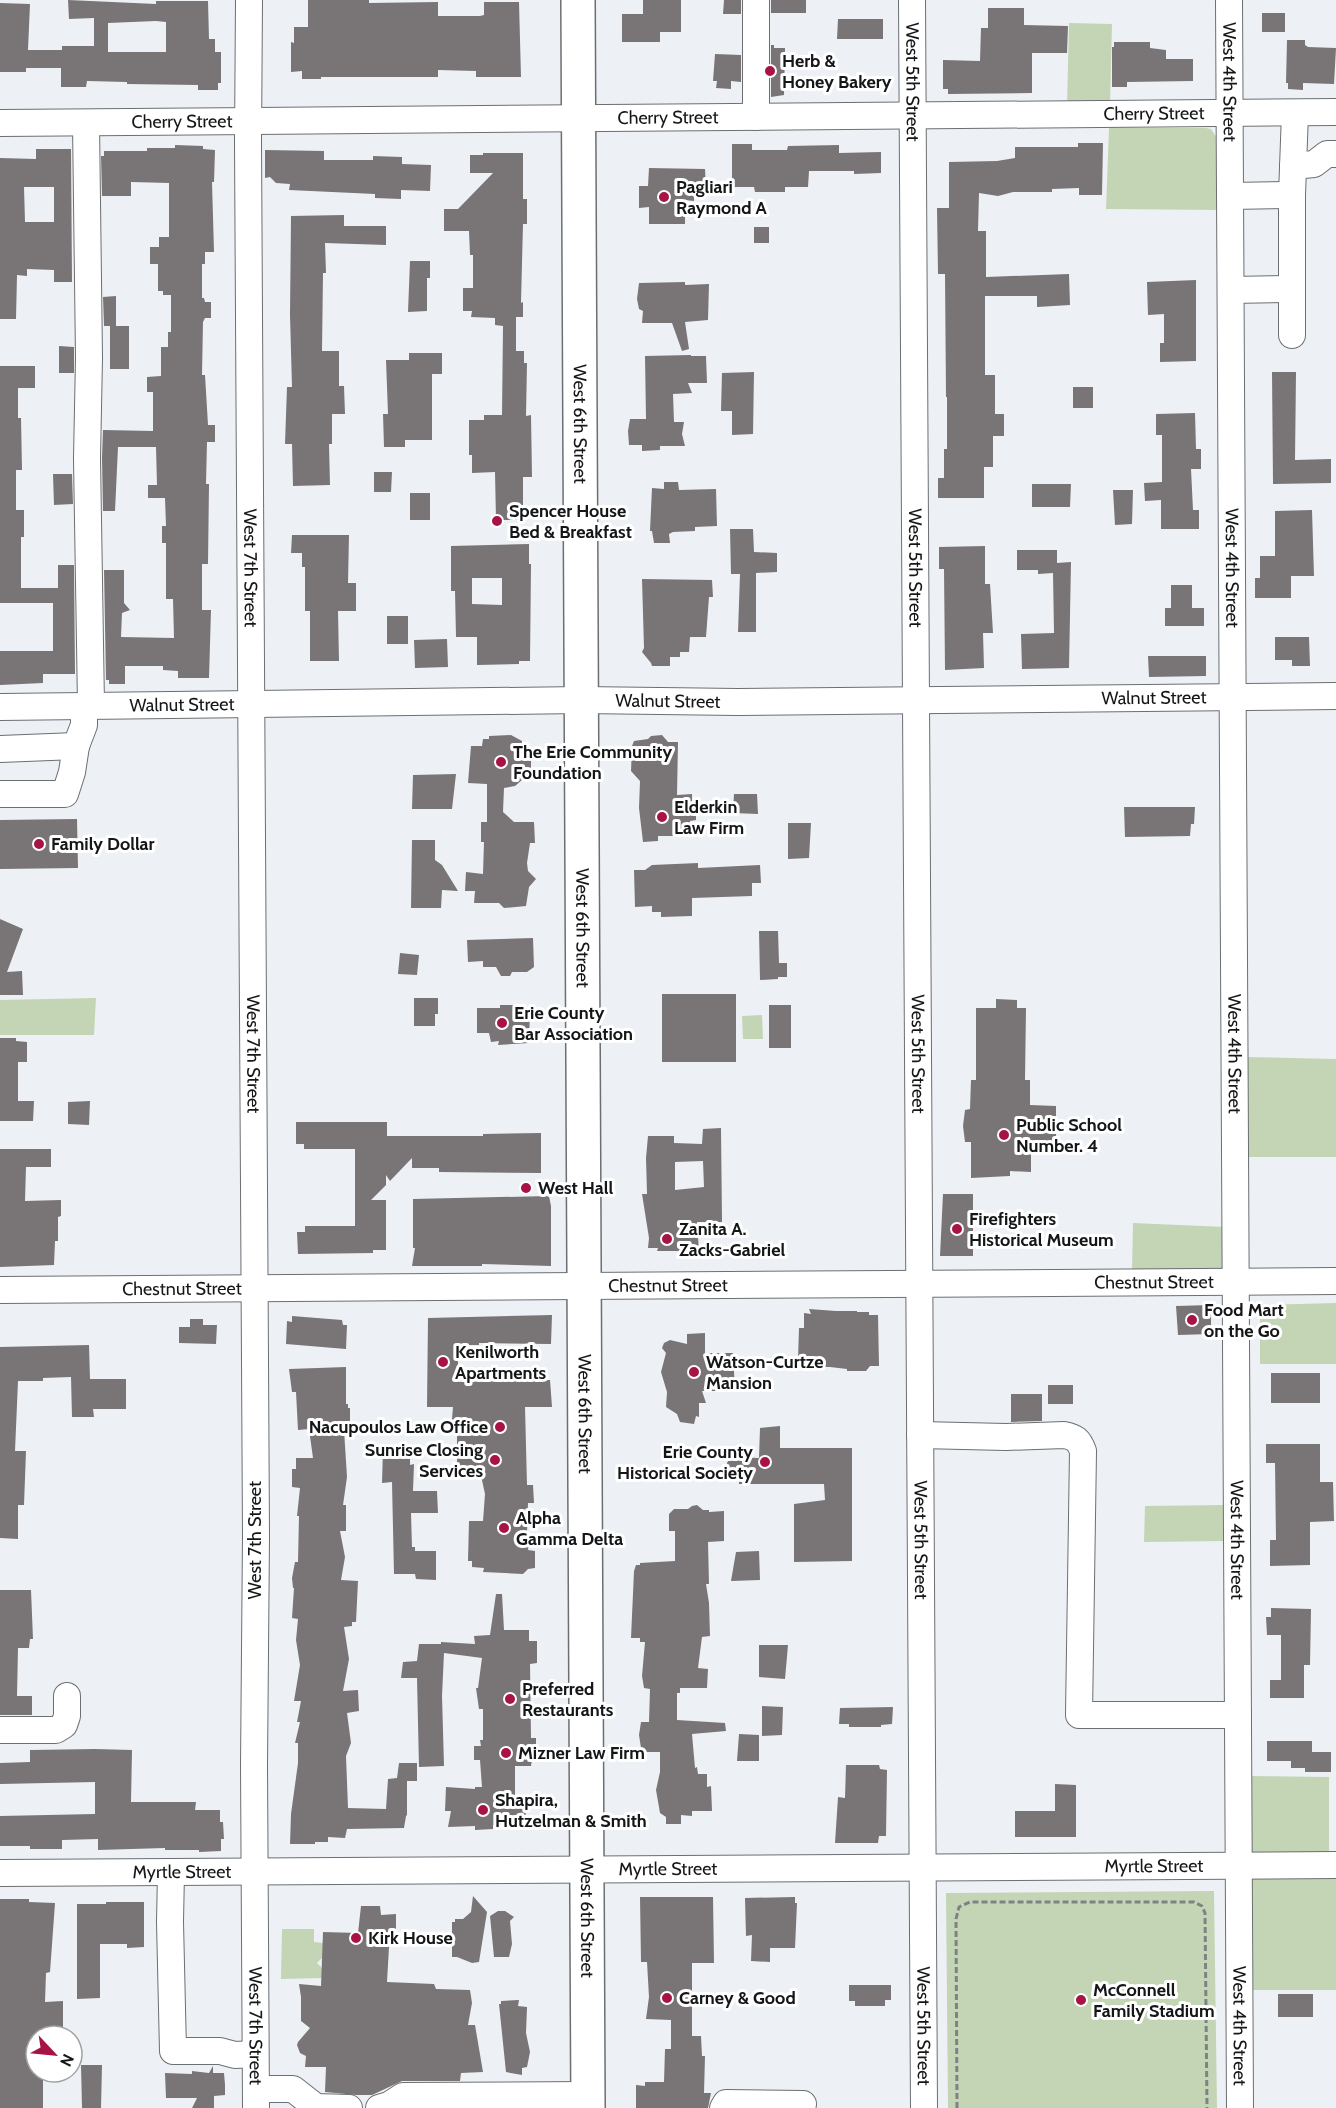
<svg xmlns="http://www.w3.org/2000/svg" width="1336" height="2108" font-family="Cabin,sans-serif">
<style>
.green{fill:#c3d5b5}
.building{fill:#797476;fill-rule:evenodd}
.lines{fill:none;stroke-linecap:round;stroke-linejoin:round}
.minor-casing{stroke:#6b6f72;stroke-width:28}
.major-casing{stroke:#6b6f72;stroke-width:36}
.path{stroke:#7f8285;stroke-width:3;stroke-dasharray:6 3;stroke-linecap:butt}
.minor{stroke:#fff;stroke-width:26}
.major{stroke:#fff;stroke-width:33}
.poi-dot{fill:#a81345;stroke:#fff;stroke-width:2}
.labels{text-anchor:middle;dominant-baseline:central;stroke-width:6;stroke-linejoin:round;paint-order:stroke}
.poi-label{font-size:18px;font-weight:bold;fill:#141617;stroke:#fff;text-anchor:start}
.street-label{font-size:18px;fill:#141617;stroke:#fff}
</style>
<rect width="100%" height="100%" fill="#edf1f6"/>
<path class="green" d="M1069,23L1112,24L1110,105H1067Z
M1109,128H1206L1211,129L1217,138L1219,210L1106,209Z
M96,998L94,1035H0V1000Z
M762,1015L763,1039H743L742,1016Z
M1245,1057L1336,1059V1157H1247Z
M1133,1223L1225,1227V1271H1132Z
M1336,1303V1364H1260V1305Z
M1225,1505V1541L1144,1542L1145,1506Z
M1249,1776L1329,1777V1854L1250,1856Z
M1336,1876V1990H1252L1250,1878Z
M1214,1891L1217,2108H948L946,1893Z
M282,1929H314V1942L323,1943V1957L317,1963L325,1971L322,1978L281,1979Z"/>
<path class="building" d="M68,0L156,4V1H208L209,39H215V52H221V83H218V90H198V85L127,84V82L87,81L86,87H61V68H26V72H0V3L30,4L28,50H62V46H94V18L69,19ZM156,21L166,22V52H108V23Z
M308,0H369V3L438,2V16H480L484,15V2H519L521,77H476V71L438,70V77H321V79H302V71L291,72V42L294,43V27H308Z
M643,0H681V32H660V42H622V14H643Z
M724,0H741V14H723Z
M771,0H806V13H771Z
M988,8H1024V25L1068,26L1067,53H1032V93L948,94V89H943V60L980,61L981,28H988Z
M1262,13H1285V32H1262Z
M838,19H883V39H837Z
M1287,40H1305V45L1308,47L1336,48L1334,84L1303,83V90L1288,89V83H1286Z
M1114,42H1150V48L1166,50V59H1193V81L1127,82V87H1112V47H1114Z
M771,45H774V48H785L784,95L771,97Z
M715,54L741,55V82L731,81V89L716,88L717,81H713Z
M1078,143H1103L1102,195H1079V188L1052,189V192H1013L998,196L979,193L978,231H986V277L1069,274L1070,305L1037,307V296H985V375H995V414H1004V436H993V467H984V498H938V478H944V449H947V397H946L945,274H938L937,208H949V162L997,161L1015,158V147H1078Z
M732,144H752V150H787L788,146L839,145V153L881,152V173L854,174V171H809L808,187H785V192H755L754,187H732Z
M175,145L203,146V149L215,150L214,182H212L214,252H205V264H202V298H204L205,302H211V318H205L203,322L202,375H205L208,425H215V442H207L206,484H209L208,564H202V610H211L209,678H178V671L163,670V666H125V684H109V680H106L104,570H124V603L130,610L122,613L121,637L174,638L173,599H166V543H162V526H166L165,498H148V485H157L156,447H118L115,511H103L102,458L103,430L153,431V392H147V377L161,376V347H168V332H171V295H163V291H158V264H150V247H159V237H169V183L131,182V196H102L101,156H104V151H147V148H175Z
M36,149H71L72,282H54V270L27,269V276L17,275L16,319H0V158L36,159ZM24,187H54V222H25Z
M265,150L324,151V160H373V156L402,157V164L431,165L430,191L401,190V199L375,198V194L289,190L290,184L276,183L270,177L265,178Z
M483,153H523V199H527V224H523L521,303L523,302V317H516V351H524V363H527L526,416L531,415L532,477H523V520H496L495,472L472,473V455H469V420H484V415H502L503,326L495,325V318L471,317L472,311H463V288H473V255H470L469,231H444V209H458L493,173H470V155H483Z
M649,168L705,169L706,188H699V191H694V201L685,200V224H649V207L639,208V186H648Z
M344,215V226H386V245L325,243L326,273H323L322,351H339V386H344L345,414H332V444H329L330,485L293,486L292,444H285L287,387H292L290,315L291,216Z
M754,227H769V243H754Z
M410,261H430V278H427V311L408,312Z
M1196,280V361L1160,362V343H1164V314L1148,315L1147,282Z
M685,282V285L709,284L708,320L685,322L689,349L682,351L672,323H642L643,311L639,309L637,299L639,283Z
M116,296V326H129V369H110V326H104L103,297Z
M59,346L74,347V373H59Z
M409,353H442V374H432V440H405V447H384L383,414H388L386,360H409Z
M691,355V356H706L707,383H688L692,393L673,394L674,422H684L682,434L685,446H660V450L642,451V445H629L628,431L630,419H646L645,356Z
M0,366H35V388H18V418H21L22,470H16V510H24V537H21V588H58V565H74L75,674H43V683L0,685V651H53V603H0Z
M754,372L753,434L732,435V411H721L722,373Z
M1272,372H1296L1295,460L1331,459V483L1273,484Z
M1073,387H1093V408H1073Z
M1195,413L1196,449H1201V469H1191L1193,510H1199V529H1161V500L1145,501L1144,483L1162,482V435H1156V414Z
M374,472H392L391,492H374Z
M53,474H72L73,504L54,505Z
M664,482H678L679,490L716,489L717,526L695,527V531L673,532L669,534L670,543H654L652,531H650L652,488L664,489Z
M1032,484H1071L1070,507H1032Z
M1113,490H1133L1132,524L1115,525Z
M410,493H430V520H410Z
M1312,510L1314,576H1291V598H1255V578H1260V556H1275V511Z
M730,529H753L754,552L777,553V572L756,573V632H738L740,574H731Z
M292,535H349L348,583H356V611H338L339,661H310V611H305V567H302V553H291Z
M529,544V564H531L530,661H519V664L477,665V637H456L455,591H451V546ZM472,578H502V605L472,604Z
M985,546V584H990L993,633H983L984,668L945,670L944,569H939V547Z
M1017,550H1057V563L1071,562L1069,668L1022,669L1021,634L1054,633L1053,573L1038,574V570H1017Z
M642,579L712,580L713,597H709L706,637H690L689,652H680V657H670V666H652L651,663L642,652L644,648Z
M1171,585H1192V608H1204V626H1165V608H1171Z
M387,616H408V644H387Z
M1275,637H1309L1310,666H1292V660H1275Z
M447,639L448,667L415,668L414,640Z
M1148,656H1206V676L1149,677Z
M511,735L522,741V751H531V771H523L522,780L515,786L504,788L503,812L514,822H534L535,843H530L527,863L528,871L536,879L529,887L526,906L504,908L499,903H474L475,891H465L466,872L483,874L484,842H481V822H487V784L468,783L471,746H482L483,739H489V736Z
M662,735L668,742H678L677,795L692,794V804L696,803V820L690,821V833H678V836H658V841L643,842L639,808L640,781L631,771L632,746L634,741L648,739L651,736Z
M456,774L452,809H412L413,775Z
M734,794H757L758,814L733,813Z
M1124,807H1195L1194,824H1191L1190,836L1125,837Z
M77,819L78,868L0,869V820Z
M788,823H811L809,858L788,859Z
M412,840H435V860L442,865L458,891L442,890L441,908H411Z
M698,863V868L760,865L761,883H752V896L692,898V916L661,917V912H652V906L635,907L634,870H645L652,865Z
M0,919L23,929L7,972L22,971L23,995H0Z
M759,931H778L779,963H787V977H778V979L760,980Z
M533,938L534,967L527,972H512L510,976H501L496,967H483V961L468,962L467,940Z
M400,953L419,955L417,975L398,974Z
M662,994H736V1062H662Z
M414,998H438V1014H435V1026H414Z
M996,999L1017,1000V1008H1026L1025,1080H1030V1105L1056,1106V1145L1031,1146V1172L1010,1171V1176L971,1178V1142H965L963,1126L965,1110L970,1109L971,1080H976V1008H996Z
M500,1005H514V1008H530L529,1043L498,1045L499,1041L491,1042L489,1033H477V1008H500Z
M769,1005H791V1048H769Z
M0,1038H16V1041L27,1042V1062H18V1101H34L33,1121H0Z
M90,1101L89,1125L68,1124V1102Z
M296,1122H387V1136H483V1134L541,1133V1173L439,1172V1168H412V1158L390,1181L386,1175V1185L371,1200H386V1250H373V1253L298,1254L297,1232H305V1226H355V1149H304V1144H296Z
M721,1128L722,1222H697L699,1251H657L658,1248H648L649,1238L642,1194H647L646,1158L648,1136H674V1143L702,1144L703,1129ZM703,1161L704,1187L675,1190V1162Z
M0,1149H51V1167H26L25,1201L61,1200V1216L58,1217V1241H55L54,1265L0,1267Z
M943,1194H973V1256H940Z
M549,1196L551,1206V1266L482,1264V1266H412L415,1248H413V1199Z
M1211,1305V1334L1178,1335L1176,1306Z
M809,1309L836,1311H857V1312H869V1315H878L879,1366H870L866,1371H847V1369L830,1367H810V1361L798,1360L799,1328H804V1313L811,1314Z
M552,1315L551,1344L479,1343V1345H457L459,1382L550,1380L552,1407H525L527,1485H533L534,1503H528L527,1534L530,1537L528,1550L535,1551V1568L528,1569L523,1574L483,1572L484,1568L472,1567V1561H468L469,1521H483L485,1494L480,1471H476V1468H464V1465L457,1466V1430L451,1431L453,1407H427L428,1318Z
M292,1316L342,1320L343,1325H347L346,1349L286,1344L287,1321L292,1322Z
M190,1319H203V1325H217L216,1344L179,1343V1327H190Z
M705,1333V1353H733L735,1391H702L706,1403H699V1417L696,1416L694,1424L680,1422L677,1414L666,1407L667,1392L661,1372L666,1353L662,1348L664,1343L670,1340L687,1344V1334Z
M89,1345L90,1379H126V1409H93L94,1417H72L71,1377L43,1378V1381H18L15,1451H26L24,1505H18V1539L0,1538V1347Z
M346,1367V1404H348V1408H350V1431L344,1430L347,1477L343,1505H346V1531H340L345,1557L341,1580L358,1581L356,1622H352V1626L344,1627L349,1659L343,1691L358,1690L359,1711L347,1713L351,1743L346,1756L348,1808L386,1809L388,1779L397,1778L399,1763H417V1781H407V1815L406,1816L404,1828L347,1829L345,1838L328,1837V1842H315V1844H290L291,1814L298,1763V1743H295L300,1722H297L301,1701H294L300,1665L296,1640L298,1619L292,1618L294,1588H293L292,1578L295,1562H298L299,1516H297L300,1488L292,1487V1469H296V1458H313L309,1429L298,1430L296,1392H292L289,1369Z
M1271,1373H1320V1403H1271Z
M1048,1385H1073V1404H1048Z
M1011,1394H1042V1421L1011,1422Z
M780,1426V1448H852V1561L794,1562V1504L825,1500L824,1484H739V1479L728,1469L727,1463L730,1457L759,1458L760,1428Z
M1266,1444H1320V1482H1333L1334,1521L1310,1522V1565L1270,1566V1540H1276L1275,1463H1266Z
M406,1447L407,1453H410V1465L414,1464L413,1491H437L438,1513H411L412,1547H415V1551H436V1580L416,1579L415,1574H394L392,1482L382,1483L383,1448Z
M697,1505L703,1510H709V1512L724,1511V1541L708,1542L709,1584H706L709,1603L710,1636L702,1637L698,1668L708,1669L707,1688H680V1693H677V1720L725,1723L726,1731L692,1734L695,1768L697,1767L698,1774H707V1787L711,1786L712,1811H692V1816L681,1815V1824H666V1817L660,1813L656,1790L660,1772V1752H644V1748H641L639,1735L641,1722H649L650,1689L644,1688L642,1676L645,1642H640V1638H631L634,1571L636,1565H640V1563L675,1561V1531H669V1514L674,1509H688L692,1506Z
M759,1551L760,1580L731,1581L736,1552Z
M0,1590H31L33,1639H30L29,1648H18L17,1696H32V1715H0Z
M496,1594H502L504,1630H529V1641H537V1663L530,1664L531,1738H536V1753H533L531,1766H515V1795H525L526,1825H493V1829L475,1830V1826L448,1827L451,1811H445L446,1787L475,1789V1787H482L480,1760H474V1746H481L480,1740H483V1709H479L476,1688H478L482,1658L444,1653L442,1696L444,1766L419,1767L417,1678H401L403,1662L417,1661L419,1644H441V1642L475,1644L474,1636L490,1635Z
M1271,1608L1311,1609L1310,1665H1304V1698H1270V1680H1281V1635H1267L1266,1617H1271Z
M759,1645H788L785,1679L759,1677Z
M762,1706L783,1707L782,1735L762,1736Z
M893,1707L892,1724L881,1725V1727H849V1724H839L840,1708Z
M739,1734L759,1735V1761H737Z
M1267,1741H1312V1752H1331V1772H1305V1768H1291V1761H1267Z
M95,1749L132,1750L131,1802H196L195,1810H220V1822H223L224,1839H221V1851L199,1852V1850H165V1848L98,1850V1839L62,1840V1849H30V1846H0V1816L95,1814V1782L0,1784V1763L30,1762V1750Z
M846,1765H879L880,1769L887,1770L886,1836H879L878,1843H835L838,1797L845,1798Z
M1055,1784L1076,1785V1837H1015V1811H1055Z
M473,1896L487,1912L479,1962L472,1963L457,1957H452V1922H455V1919H463L471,1912Z
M640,1897H713L714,1963H692V2036H701L702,2056H705L704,2093H711L708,2108H636V2085L645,2086V2082H664L665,2049H671V2020L646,2019L649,1997L647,1962H641Z
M795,1897V1903H797L795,1948H770V1962L751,1961L752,1935L746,1936L745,1898Z
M0,1899H29V1902L55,1903L50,1972L46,1973L45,2002L63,2001V2036H36L35,2072H43V2108H0Z
M106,1902H144V1947L127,1948V1944H100V1998L77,1999V1904H106Z
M361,1906H380L381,1915L396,1914V1929L390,1930L387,1982L434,1984L436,1989L470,1990L472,2003L468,2025H475L483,2072L461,2073L460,2081H402L372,2095H356L325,2092L326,2067H305L306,2056L300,2053L297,2045L298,2042L310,2028L301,2021V1997L299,1984L321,1986L323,1932L358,1933Z
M498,1911H505L514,1917L510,1921L512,1944L509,1957H494L490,1916Z
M849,1985H891V2000H885V2006H855V2001H849Z
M1278,1994H1313V2017H1278Z
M519,2000L518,2006L527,2007L526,2033L530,2052L527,2067L522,2068V2075L506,2072L499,2004H501V2001Z
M81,2065H102L101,2108H82Z
M213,2066V2073H224L225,2085V2095L214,2096V2108H192L197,2098H166L165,2073L192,2074V2071L209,2073Z"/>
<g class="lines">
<g class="minor-casing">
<g id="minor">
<path id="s1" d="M249,0L248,142L256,1536L254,1765L256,2108"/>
<path d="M756,0V117"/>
<path id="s2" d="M912,0L924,2108"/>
<path id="s3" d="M1229,0L1240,2108"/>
<path id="s4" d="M0,123L1336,112"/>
<path d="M86,123L89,358L87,458L91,705"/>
<path d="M1293,166L1314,164L1327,154H1336"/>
<path d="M1230,196L1292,195"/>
<path d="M1231,290L1291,289"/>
<path d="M1292,335V195L1295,113"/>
<path id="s5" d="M0,707L581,700L738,702L1336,696"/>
<path d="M0,749L76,746"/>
<path d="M0,794H65L72,772L76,746L84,725V705"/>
<path id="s6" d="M0,1290L1336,1281"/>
<path d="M920,1435L1006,1437L1064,1435C1075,1437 1079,1440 1083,1451L1079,1715H1238"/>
<path d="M0,1730H56L64,1725L67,1716V1696"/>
<path d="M171,1872L170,1922L173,2051H220L235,2055L255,2054"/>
<path id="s7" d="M0,1873L1336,1865"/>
<path d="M256,2089H293L316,2107L349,2108"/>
<path d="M379,2108L389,2105L403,2096L588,2095"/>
<path d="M723,2108L726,2103L803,2104"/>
</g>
</g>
<g class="major-casing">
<g id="major">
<path id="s8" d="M578,0L588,2108"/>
</g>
</g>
<path class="path" d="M957,2108L956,1919L959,1907L970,1902H1194L1202,1906L1205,1913L1207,2108"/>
<use href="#minor" class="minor"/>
<use href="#major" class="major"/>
</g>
<g class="poi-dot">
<circle cx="770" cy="71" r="6"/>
<circle cx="664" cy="197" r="6"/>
<circle cx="497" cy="521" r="6"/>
<circle cx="501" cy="762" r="6"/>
<circle cx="662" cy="817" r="6"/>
<circle cx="39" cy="844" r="6"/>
<circle cx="502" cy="1023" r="6"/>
<circle cx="1004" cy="1135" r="6"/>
<circle cx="526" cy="1188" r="6"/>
<circle cx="957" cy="1229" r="6"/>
<circle cx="667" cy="1239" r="6"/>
<circle cx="1192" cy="1320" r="6"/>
<circle cx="443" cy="1362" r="6"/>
<circle cx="694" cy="1372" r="6"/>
<circle cx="500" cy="1427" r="6"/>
<circle cx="495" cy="1460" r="6"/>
<circle cx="765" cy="1462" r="6"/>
<circle cx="504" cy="1528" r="6"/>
<circle cx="510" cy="1699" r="6"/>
<circle cx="506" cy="1753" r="6"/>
<circle cx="483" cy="1810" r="6"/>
<circle cx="356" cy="1938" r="6"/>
<circle cx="667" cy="1998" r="6"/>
<circle cx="1081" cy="2000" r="6"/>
</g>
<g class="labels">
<g class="poi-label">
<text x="782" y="61">Herb &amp;<tspan x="782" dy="21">Honey Bakery</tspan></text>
<text x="676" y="187">Pagliari<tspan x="676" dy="21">Raymond A</tspan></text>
<text x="509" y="511">Spencer House<tspan x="509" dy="21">Bed &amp; Breakfast</tspan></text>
<text x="513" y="752">The Erie Community<tspan x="513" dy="21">Foundation</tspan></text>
<text x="674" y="807">Elderkin<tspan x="674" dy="21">Law Firm</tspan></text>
<text x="51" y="844">Family Dollar</text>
<text x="514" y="1013">Erie County<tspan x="514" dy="21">Bar Association</tspan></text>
<text x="1016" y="1125">Public School<tspan x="1016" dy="21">Number. 4</tspan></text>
<text x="538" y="1188">West Hall</text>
<text x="969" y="1219">Firefighters<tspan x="969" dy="21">Historical Museum</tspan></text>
<text x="679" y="1229">Zanita A.<tspan x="679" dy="21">Zacks-Gabriel</tspan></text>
<text x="1204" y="1310">Food Mart<tspan x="1204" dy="21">on the Go</tspan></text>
<text x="455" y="1352">Kenilworth<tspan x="455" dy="21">Apartments</tspan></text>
<text x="706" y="1362">Watson-Curtze<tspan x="706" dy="21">Mansion</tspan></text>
<text x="488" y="1427" text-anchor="end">Nacupoulos Law Office</text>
<text x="483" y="1450" text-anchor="end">Sunrise Closing<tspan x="483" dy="21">Services</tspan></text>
<text x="753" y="1452" text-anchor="end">Erie County<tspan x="753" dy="21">Historical Society</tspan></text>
<text x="516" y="1518">Alpha<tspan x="516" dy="21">Gamma Delta</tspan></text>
<text x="522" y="1689">Preferred<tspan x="522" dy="21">Restaurants</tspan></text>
<text x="518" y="1753">Mizner Law Firm</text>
<text x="495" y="1800">Shapira,<tspan x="495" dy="21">Hutzelman &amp; Smith</tspan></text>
<text x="368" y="1938">Kirk House</text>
<text x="1093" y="1990">McConnell<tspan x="1093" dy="21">Family Stadium</tspan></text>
<text x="679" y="1998">Carney &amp; Good</text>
</g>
<g class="street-label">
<text stroke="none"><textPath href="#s2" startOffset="82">West 5th Street</textPath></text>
<text stroke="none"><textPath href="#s3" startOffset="82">West 4th Street</textPath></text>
<text stroke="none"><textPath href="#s4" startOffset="1154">Cherry Street</textPath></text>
<text stroke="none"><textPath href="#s4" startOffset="668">Cherry Street</textPath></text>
<text stroke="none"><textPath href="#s4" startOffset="182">Cherry Street</textPath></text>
<text stroke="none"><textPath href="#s8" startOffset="424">West 6th Street</textPath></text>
<text stroke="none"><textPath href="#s1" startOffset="568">West 7th Street</textPath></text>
<text stroke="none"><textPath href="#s2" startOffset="568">West 5th Street</textPath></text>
<text stroke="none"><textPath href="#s3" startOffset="568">West 4th Street</textPath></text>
<text stroke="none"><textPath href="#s5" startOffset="1154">Walnut Street</textPath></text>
<text stroke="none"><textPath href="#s5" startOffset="668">Walnut Street</textPath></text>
<text stroke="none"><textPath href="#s5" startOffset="182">Walnut Street</textPath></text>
<text stroke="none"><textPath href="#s8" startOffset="928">West 6th Street</textPath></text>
<text stroke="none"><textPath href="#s1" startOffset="1054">West 7th Street</textPath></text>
<text stroke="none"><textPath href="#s2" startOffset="1054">West 5th Street</textPath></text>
<text stroke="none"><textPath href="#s3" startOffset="1054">West 4th Street</textPath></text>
<text stroke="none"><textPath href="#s6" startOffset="1154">Chestnut Street</textPath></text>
<text stroke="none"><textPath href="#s6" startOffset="668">Chestnut Street</textPath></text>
<text stroke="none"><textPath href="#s6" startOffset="182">Chestnut Street</textPath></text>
<text stroke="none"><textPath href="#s8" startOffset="1414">West 6th Street</textPath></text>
<text transform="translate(255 1540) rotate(-90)">West 7th Street</text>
<text stroke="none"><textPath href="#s2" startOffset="1540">West 5th Street</textPath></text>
<text stroke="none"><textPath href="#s3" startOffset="1540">West 4th Street</textPath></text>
<text stroke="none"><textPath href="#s7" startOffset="1154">Myrtle Street</textPath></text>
<text stroke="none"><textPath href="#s7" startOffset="668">Myrtle Street</textPath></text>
<text stroke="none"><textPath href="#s7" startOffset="182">Myrtle Street</textPath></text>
<text stroke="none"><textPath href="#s8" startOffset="1918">West 6th Street</textPath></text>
<text stroke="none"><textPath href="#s1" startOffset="2026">West 7th Street</textPath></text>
<text stroke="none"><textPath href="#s2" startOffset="2026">West 5th Street</textPath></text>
<text stroke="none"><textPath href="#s3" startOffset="2026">West 4th Street</textPath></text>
</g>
</g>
<g transform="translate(54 2054) rotate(116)"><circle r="28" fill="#ffffff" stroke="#a1a2a2" stroke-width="1.5"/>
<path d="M0-4.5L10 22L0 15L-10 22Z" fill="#a81345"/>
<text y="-9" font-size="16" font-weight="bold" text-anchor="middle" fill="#141617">N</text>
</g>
</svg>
